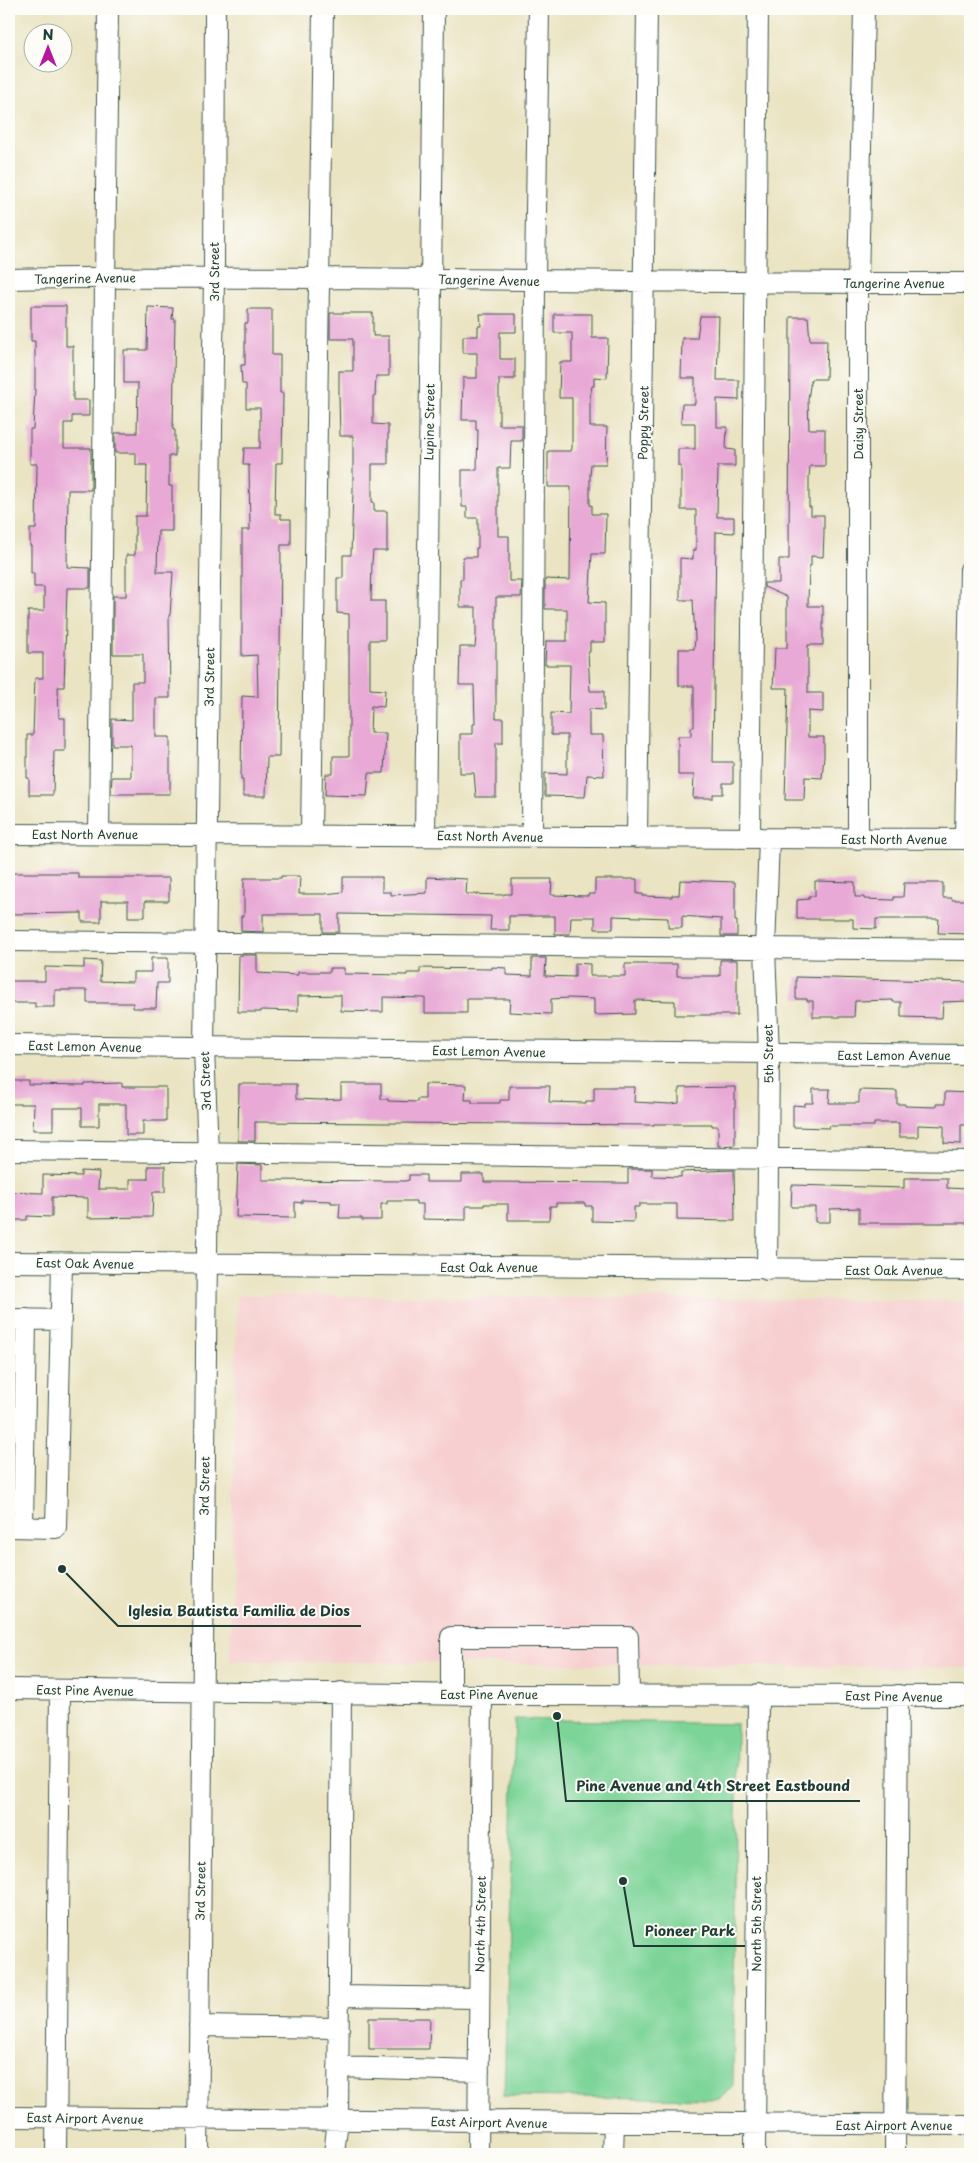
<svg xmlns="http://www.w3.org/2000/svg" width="979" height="2163" font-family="'Playpen Sans',sans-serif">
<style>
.built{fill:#f7cfd0}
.green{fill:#7dd498;stroke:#4e8866}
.building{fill:#e8a9d6}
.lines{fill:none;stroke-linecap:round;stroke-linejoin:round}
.minor-casing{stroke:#3d5649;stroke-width:22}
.minor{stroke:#fff;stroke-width:20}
.labels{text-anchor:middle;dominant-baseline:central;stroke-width:4;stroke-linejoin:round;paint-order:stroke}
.street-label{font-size:12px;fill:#1f3d34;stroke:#fdfcf7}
.leader{fill:none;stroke:#1f3d34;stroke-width:2}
.callout-dot{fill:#1f3d34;stroke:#fdfcf7;stroke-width:2}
.callout-label{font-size:14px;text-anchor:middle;font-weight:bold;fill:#1f3d34;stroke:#fdfcf7;stroke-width:4;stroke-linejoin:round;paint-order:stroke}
</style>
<rect width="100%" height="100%" fill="#fdfcf7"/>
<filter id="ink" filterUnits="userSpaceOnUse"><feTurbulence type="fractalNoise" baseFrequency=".02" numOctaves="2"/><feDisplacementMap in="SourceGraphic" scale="10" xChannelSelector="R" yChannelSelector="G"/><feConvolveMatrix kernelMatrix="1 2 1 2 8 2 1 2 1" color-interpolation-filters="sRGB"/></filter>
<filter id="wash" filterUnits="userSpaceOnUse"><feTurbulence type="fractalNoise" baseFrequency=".0096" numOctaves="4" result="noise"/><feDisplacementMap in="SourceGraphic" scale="20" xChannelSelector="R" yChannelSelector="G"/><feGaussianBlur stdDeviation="1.12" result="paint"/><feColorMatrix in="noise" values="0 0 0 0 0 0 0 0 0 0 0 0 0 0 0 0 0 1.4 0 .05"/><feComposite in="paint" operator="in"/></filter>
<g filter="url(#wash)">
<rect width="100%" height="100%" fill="#eae4c3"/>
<path class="built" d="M237,1295L970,1301V1668L230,1661Z"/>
<path class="green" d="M515,1719L737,1724L733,2085L720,2099L504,2096Z"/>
<g id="blocks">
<path class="building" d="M31,306H66V346H73V400H89V416H72V423H64V448H91V490H68L67,567L90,568V588H67L64,687H58L59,718H65V751H54L53,795H29V778H27V735H33L35,678H43V653H28V611H44V587H34V573H31V546H30V529H36L37,464H30V429H33L35,389V341H31Z
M148,307L173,308L172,319H175L173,430H175V456H169V486H172V531H158L157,572H173L170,615H169L170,698H156V737H170V794H111L112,777H131V745H112V719L132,720V682H143V654H113V596H126V555H135V516H146L147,465H136V453H115V433H137L138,383H124V350H147Z
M248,309H272V355H280V393H283L282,463H276L275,514H281V519H291V545H281L279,757H267L266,796H243V780H241L242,696L258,697L257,655L242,656V530H250L249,465H243L244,448H260V408H246V384H242L241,365H245V323H248Z
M330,313H373V336H389V376H376L375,396H373V424L388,425V464H372V502H374V511H387V551H373L372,561L371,601H385V640H370V689L385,690L384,707L371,706L370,733H386L385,752L384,773H369L367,796L325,795L326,774H333V756H349V614L337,613V578H343V555H351L353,491V436H340L339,396V371H353V339H330Z
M480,314H516V332H500V359H515V379H499V425H522V441H511L510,468H498V536H509V581H522L521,597H496V718H503V743H496V797H476L474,773H460V734H473V724H475L474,685H459L460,647H475L476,636V607H460V579H463V557H476V548H478V518H467V507H462V470H477L478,430H476V420H462L463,378H477V353H463V336H478V326H481Z
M554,314H592V338H608L607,378L594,377V386H592L590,398V427H607L606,464H591L590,475V505H592V514H606L605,554H592L589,602L605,603V642H590V652H588L590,691H604V710L589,709V735H603L604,776L587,775L585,797L545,796V773L567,774V735H551V713L569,714L570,665H545L546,641H567V609H545V581L546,579L570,580L571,487H548V451H571L572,448V398H559L560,362H572V333H554Z
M700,316H719L717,380H739V400L717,399V427H727L726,449L735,450V466H718L717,517H734V533L716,532L713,762H733V783H723V794H713V798H693L694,775H678V736H691V727H694V686H679V649H694L695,639L693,600H680V558L693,559V550H696V510H681V466H678V449H695V423H681L682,404H695V378H681L682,338H697Z
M790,317H808L810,340H827L826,379H811L808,400L809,429H825V466H810L809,477V507H811V515H824V534L823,557L811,556V566H809L808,606H823V645H808V693H823V712L808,711V737H824V756L822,778L805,777L804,800H785L788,688H773L775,648H787V597L764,587V583H779V559H789Z
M9,873H78V878H169V901H145V917H128V901H101V922H82V913L9,914Z
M281,876H300L299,894H324L343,892V877H382V892H391V895L427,893V877L467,879L466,894L504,895V894H512V879H552L551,895L588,896V894H595V879H637V894H643V896L672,897V895H679L680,880L735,882V921H737V936H721V919L682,916V928H668V918L613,916V929H595V917H571L570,934H555V916H509V930H490L491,916L339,914V932H323V914H263V932L241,931V916H244V878H281Z
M815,881L855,882V897H864V899L894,900V897H903L904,883H943V898H952V900H970V934L938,933L939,919H876V929L853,928V919H797V900L809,899V896H815Z
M239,955H257V973L298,975V972H330V968H344V974L407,975V973H420V968L492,969V967L506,968V975L532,976V958H546L545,976L575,977V963L590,964V976H625V964H677V976H720V960H737V1015H675V1001L635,1000V1014L594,1015V999L568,998L551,999V1014L509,1012L510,999H467V1013H425V998L383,997V1012L341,1011V995L298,996V1011L261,1010V1012H238Z
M151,958H168V983H157L156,1008H133V1003H87V990H55V1007H35V1003H9V981H45V967L84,968V960L101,961L100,981L133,982V972H151Z
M796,977L970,982V1001L943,1002L942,1018L901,1017V1002H893V1000L855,1001L854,1017H813V1001H807V999H796Z
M9,1081H29V1085L85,1086V1084L122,1083V1087H166V1121H143V1135H126V1104H99V1126H82V1108H53V1130H33L34,1104H9Z
M239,1084H296V1099L321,1100L341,1099V1084H381V1099H388V1101L417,1102V1099H425V1084L466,1085L465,1100H472V1103H500V1100H509V1086H550L549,1102L586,1103V1101H594V1087H635L634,1102L670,1104L679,1103V1088L735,1087V1145L718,1146V1126H712V1124H654V1125L255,1122V1141H238Z
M813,1089H830L829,1103H859V1090L897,1091V1104H905V1106L936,1107V1104H945V1092L970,1093V1125H961V1144L944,1143V1126L918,1125V1137H899V1123H874V1126H829V1128L793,1127V1105L805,1106V1103H813Z
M238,1164L262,1165V1180L405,1181L409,1180V1175H426V1182H462V1174H484V1182L628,1183V1169H652V1176L681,1177V1172L734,1170L735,1221L677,1220V1204H639V1207H634V1222L592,1221V1206H585V1203H556V1206H550L549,1220H508V1204H484V1206H466V1220L423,1219V1204H416V1201H387V1204H381V1220H362V1218H339L340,1203H331V1201L302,1200V1203L295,1202V1218L236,1217Z
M148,1166H165V1192H153L152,1217L88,1218V1198L52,1197V1217L27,1216V1220H9V1192L43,1193V1175L81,1176V1171L99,1172L98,1189H130V1179H148Z
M904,1178H947V1188L970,1189V1223H859V1208L830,1209V1222H815V1207H791L792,1185L904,1188Z
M369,2018H430L429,2049H369Z"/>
</g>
</g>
<g filter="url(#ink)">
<use href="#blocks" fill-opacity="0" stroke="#3d5649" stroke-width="1"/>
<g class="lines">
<g class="minor-casing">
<path id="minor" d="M9,279C329,274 650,284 970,283
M9,834L970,839
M99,834L108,9
M311,835L323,9
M425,836L434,9
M532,837L535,280L539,9
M637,838L647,9
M750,838L758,9
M858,839V283L864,9
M965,839L970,570
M9,941L970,950
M9,1045L970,1055
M9,1150L970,1161
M9,1262L970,1270
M767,1270L769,1055L765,949L769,839
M9,1319L61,1320
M9,1527L56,1528L62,1263
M23,1527L26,1319
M9,1689L482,1695L970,1696
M451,1694V1637H628L629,1694
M339,1996L479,1998
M199,2026L339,2028
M338,2067L479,2071
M9,2117L970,2125
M56,2154L60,1690
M198,2154L208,1153L204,1048L214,276L215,9
M334,2154L338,2120L341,1692
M478,2154L482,1695
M613,2154L614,2123
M755,2154L758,1694
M895,2154L898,1695"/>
</g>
<use href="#minor" class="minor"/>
</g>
</g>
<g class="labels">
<g class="street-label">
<text transform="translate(214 272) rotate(-90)">3rd Street</text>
<text transform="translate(85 278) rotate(-1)">Tangerine Avenue</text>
<text transform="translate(489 280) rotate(1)">Tangerine Avenue</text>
<text x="894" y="283">Tangerine Avenue</text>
<text transform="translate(429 422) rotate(-89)">Lupine Street</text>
<text transform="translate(643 423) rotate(-89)">Poppy Street</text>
<text transform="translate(858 424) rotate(-90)">Daisy Street</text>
<text transform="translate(209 677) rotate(-89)">3rd Street</text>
<text x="85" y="834">East North Avenue</text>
<text transform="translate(490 836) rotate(1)">East North Avenue</text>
<text x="894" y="839">East North Avenue</text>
<text transform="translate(85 1046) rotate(1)">East Lemon Avenue</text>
<text transform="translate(489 1051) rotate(1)">East Lemon Avenue</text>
<text transform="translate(768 1054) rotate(-91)">5th Street</text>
<text x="894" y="1055">East Lemon Avenue</text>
<text transform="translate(205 1081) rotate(-92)">3rd Street</text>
<text transform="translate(85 1263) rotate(1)">East Oak Avenue</text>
<text x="489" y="1267">East Oak Avenue</text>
<text x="894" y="1270">East Oak Avenue</text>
<text transform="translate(204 1486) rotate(-89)">3rd Street</text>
<text transform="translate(85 1690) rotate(1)">East Pine Avenue</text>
<text x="489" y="1694">East Pine Avenue</text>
<text transform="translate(894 1696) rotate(1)">East Pine Avenue</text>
<text transform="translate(200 1891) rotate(-89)">3rd Street</text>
<text transform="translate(480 1924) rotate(-89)">North 4th Street</text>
<text transform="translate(756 1924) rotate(-90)">North 5th Street</text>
<text transform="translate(85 2118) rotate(1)">East Airport Avenue</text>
<text transform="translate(489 2122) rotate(1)">East Airport Avenue</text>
<text x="894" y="2125">East Airport Avenue</text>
</g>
</g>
<path class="leader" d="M62 1569L118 1626H361M557 1716L566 1801H860M623 1881L634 1946H745"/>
<g class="callout-dot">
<circle cx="62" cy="1569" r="5"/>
<circle cx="557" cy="1716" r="5"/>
<circle cx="623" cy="1881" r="5"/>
</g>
<g class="callout-label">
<text x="239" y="1616">Iglesia Bautista Familia de Dios</text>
<text x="713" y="1791">Pine Avenue and 4th Street Eastbound</text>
<text x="690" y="1936">Pioneer Park</text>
</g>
<rect width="979" height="2163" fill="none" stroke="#fdfcf7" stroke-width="30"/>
<g transform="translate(48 48)"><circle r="24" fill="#fdfcf7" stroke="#a4b0a9"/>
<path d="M0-4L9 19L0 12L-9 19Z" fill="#b5179e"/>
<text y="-8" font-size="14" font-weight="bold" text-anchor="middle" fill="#1f3d34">N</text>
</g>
</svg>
